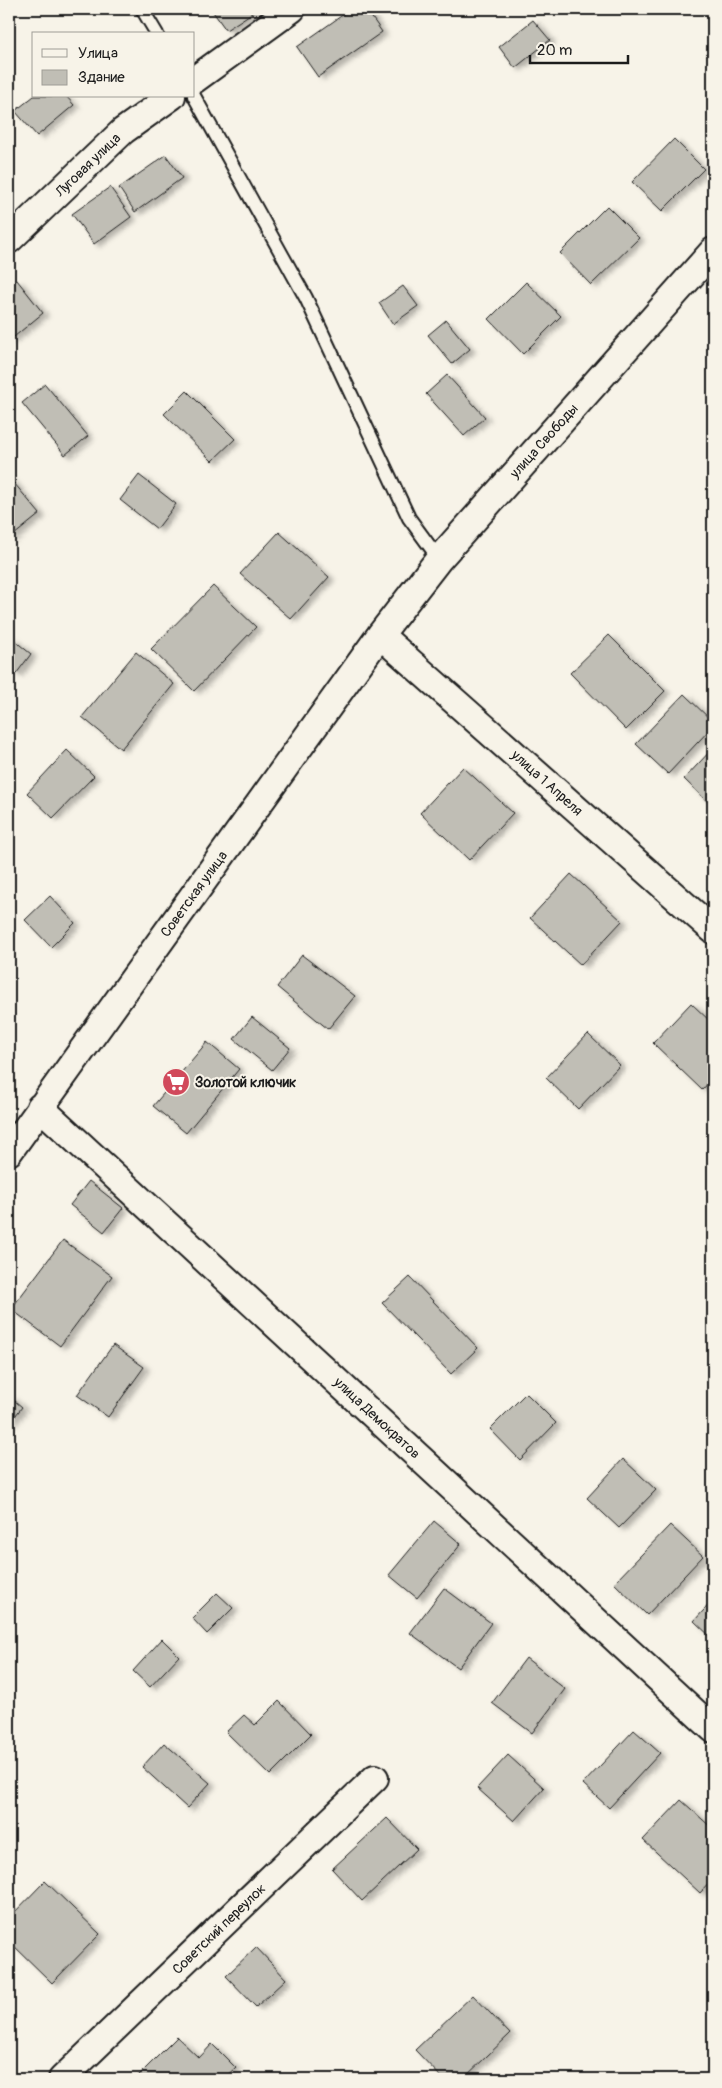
<svg xmlns="http://www.w3.org/2000/svg" width="722" height="2088" font-family="Pangolin,sans-serif">
<style>
.building{fill:#c0beb5;stroke:#1c1c1c;filter:url(#shadow)}
.lines{fill:none;stroke-linecap:round;stroke-linejoin:round}
.service-casing{stroke:#1c1c1c;stroke-width:16}
.minor-casing{stroke:#1c1c1c;stroke-width:30}
.service{stroke:#f7f3e8;stroke-width:12}
.minor{stroke:#f7f3e8;stroke-width:26}
.labels{text-anchor:middle;dominant-baseline:central;stroke-width:4;stroke-linejoin:round;paint-order:stroke}
.street-label{font-size:14px;fill:#1c1c1c;stroke:#f7f3e8}
.poi-label{font-size:14px;font-weight:bold;fill:#1c1c1c;stroke:#f7f3e8;text-anchor:start}
</style>
<defs>
<filter id="shadow"><feDropShadow dx="5.5" dy="3" stdDeviation="2.5" flood-color="#0004"/></filter>
</defs>
<rect width="100%" height="100%" fill="#f7f3e8"/>
<filter id="ink" filterUnits="userSpaceOnUse"><feTurbulence type="fractalNoise" baseFrequency=".02" numOctaves="2"/><feDisplacementMap in="SourceGraphic" scale="10" xChannelSelector="R" yChannelSelector="G"/><feConvolveMatrix kernelMatrix="1 2 1 2 8 2 1 2 1" color-interpolation-filters="sRGB"/></filter>
<g filter="url(#ink)">
<path class="building" d="M211,9H258L226,30Z
M351,9H366L382,32L318,77L297,47Z
M533,20L550,40L515,68L499,47Z
M34,96H66L74,105L37,136L15,111Z
M674,139L704,169L662,211L632,182Z
M166,155L182,178L135,212L119,188Z
M110,187L131,217L94,244L72,214Z
M607,206L639,238L591,285L560,253Z
M17,280L43,313L9,341V286Z
M526,282L561,316L523,354L489,319Z
M403,286L418,306L393,324L379,303Z
M446,320L470,349L452,364L428,335Z
M447,375L485,417L464,436L426,394Z
M45,384L88,436L65,455L22,403Z
M187,391L235,439L212,461L164,414Z
M139,475L176,504L157,529L120,500Z
M9,477L40,514L9,539Z
M279,532L329,577L291,619L240,574Z
M213,586L256,627L194,691L151,649Z
M609,635L665,691L626,730L570,673Z
M9,636L31,654L16,674L9,668Z
M136,652L174,684L121,749L82,717Z
M684,694L713,722V726L668,774L636,744Z
M713,748V807L684,779Z
M67,750L94,776L53,818L27,793Z
M463,767L513,813L469,860L420,813Z
M571,874L622,921L581,965L530,918Z
M50,896L75,923L51,947L25,920Z
M302,955L355,996L328,1029L277,987Z
M691,1003L713,1024V1078L702,1090L653,1043Z
M252,1017L290,1048L272,1070L234,1039Z
M588,1034L620,1065L578,1109L546,1078Z
M207,1042L239,1069L186,1133L153,1106Z
M89,1181L123,1208L104,1232L70,1205Z
M63,1240L112,1276L60,1346L11,1309Z
M410,1277L478,1348L451,1374L382,1303Z
M113,1345L144,1367L108,1417L77,1395Z
M526,1393L556,1423L520,1460L490,1429Z
M9,1396L22,1407L9,1424Z
M623,1459L656,1490L619,1528L587,1498Z
M434,1521L461,1544L417,1598L389,1575Z
M670,1525L703,1556L647,1615L614,1583Z
M444,1588L491,1623L458,1668L410,1633Z
M217,1593L233,1608L207,1634L192,1618Z
M713,1600V1639L694,1621Z
M162,1639L179,1656L150,1687L133,1671Z
M526,1658L565,1689L532,1733L492,1703Z
M279,1701L311,1734L270,1775L226,1732L244,1715L255,1725Z
M634,1730L660,1753L609,1808L583,1784Z
M164,1743L210,1783L187,1808L142,1767Z
M508,1755L544,1788L514,1821L477,1788Z
M681,1800L713,1829V1879L700,1893L643,1840Z
M387,1818L417,1849L362,1901L332,1869Z
M45,1881L100,1934L52,1983L9,1941V1918Z
M256,1947L286,1979L256,2007L226,1976Z
M473,1995L510,2034L463,2079H443L415,2050Z
M177,2037L199,2058L212,2044L236,2068L224,2079H135Z"/>
<g class="lines">
<g class="service-casing">
<path id="service" d="M142,9L157,34
M194,96L306,298L409,518L439,559"/>
</g>
<g class="minor-casing">
<path id="minor" d="M194,80L292,9
M9,240L123,131L172,96
M380,635L713,930
M40,1107L713,1729
M9,1152L380,635L439,559L713,251
M62,2079L375,1778"/>
</g>
<use href="#service" class="service"/>
<use href="#minor" class="minor"/>
</g>
</g>
<defs>
<g id="supermarket-disc" transform="scale(1.4375)"><circle r="9.5" fill="#d1495b" stroke="#f7f3e8"/><path d="M-6-5.5h2.5l.6 2H6L4.5 2H-2.5L-4.4-4H-6ZM-1.5 3.2a1.3 1.3 0 1 0 .1 0ZM3 3.2a1.3 1.3 0 1 0 .1 0Z" fill="#fff"/></g>
</defs>
<g fill-rule="evenodd">
<use href="#supermarket-disc" x="176" y="1082"/>
</g>
<g class="labels">
<g class="street-label">
<text transform="translate(88 165) rotate(-44)">Луговая улица</text>
<text transform="translate(544 441) rotate(-48)">улица Свободы</text>
<text transform="translate(547 783) rotate(42)">улица 1 Апреля</text>
<text transform="translate(194 894) rotate(-54)">Советская улица</text>
<text transform="translate(377 1418) rotate(43)">улица Демократов</text>
<text transform="translate(219 1929) rotate(-44)">Советский переулок</text>
</g>
<g class="poi-label">
<text x="195" y="1082">Золотой ключик</text>
</g>
</g>
<rect width="722" height="2088" fill="none" stroke="#f7f3e8" stroke-width="30"/>
<rect x="15" y="15" width="692" height="2058" fill="none" stroke="#1c1c1c" stroke-width="2" filter="url(#ink)"/>
<rect x="32" y="32" width="162" height="65" fill="#f7f3e8" stroke="#9f9d96"/>
<rect x="42" y="49" width="25" height="8" fill="#f7f3e8" stroke="#9f9d96"/>
<text x="78" y="58" font-size="15" fill="#1c1c1c">Улица</text>
<rect x="42" y="70" width="25" height="15" fill="#c0beb5" stroke="#9f9d96"/>
<text x="78" y="82" font-size="15" fill="#1c1c1c">Здание</text>
<path d="M530 55v8h98v-8" fill="none" stroke="#1c1c1c" stroke-width="2.5"/>
<text x="537" y="55" font-size="15" fill="#1c1c1c" stroke="#f7f3e8" stroke-width="4" paint-order="stroke">20 m</text>
</svg>
